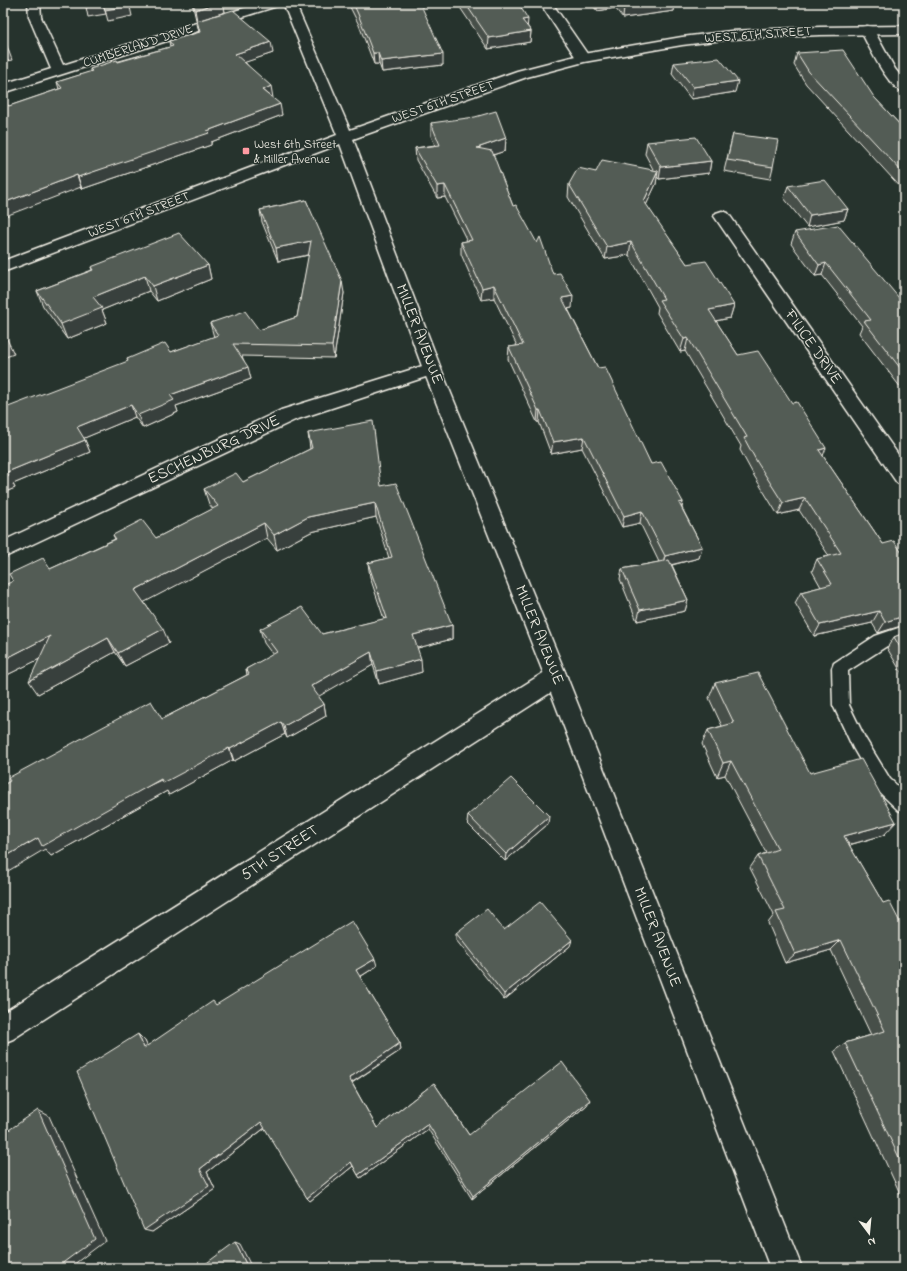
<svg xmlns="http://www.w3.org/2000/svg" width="907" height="1271" font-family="'Indie Flower',sans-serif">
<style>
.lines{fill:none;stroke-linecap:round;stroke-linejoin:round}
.lane-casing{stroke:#f4f1e8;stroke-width:3}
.street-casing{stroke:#f4f1e8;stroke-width:3}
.secondary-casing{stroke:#f4f1e8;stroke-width:3}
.lane{fill:#26332d;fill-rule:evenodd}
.street{fill:#26332d;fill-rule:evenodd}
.secondary{fill:#26332d;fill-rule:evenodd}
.wall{fill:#474f49;stroke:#f4f1e8}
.shaded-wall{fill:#39403c;stroke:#f4f1e8}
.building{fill:#525c55;stroke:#f4f1e8}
.poi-dot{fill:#ff9aa2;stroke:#26332d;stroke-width:1.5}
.labels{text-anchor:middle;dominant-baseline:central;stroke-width:3;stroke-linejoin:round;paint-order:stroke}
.far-street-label{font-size:13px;fill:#f4f1e8;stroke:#26332d}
.far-poi-label{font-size:13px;fill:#f4f1e8;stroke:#26332d;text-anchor:start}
.street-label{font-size:16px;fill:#f4f1e8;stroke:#26332d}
</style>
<rect width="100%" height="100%" fill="#26332d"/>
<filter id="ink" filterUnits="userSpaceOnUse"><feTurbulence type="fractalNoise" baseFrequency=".025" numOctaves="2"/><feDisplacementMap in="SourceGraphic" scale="8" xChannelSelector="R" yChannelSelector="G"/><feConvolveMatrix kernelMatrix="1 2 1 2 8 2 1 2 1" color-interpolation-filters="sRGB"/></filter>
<g filter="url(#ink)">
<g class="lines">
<g class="lane-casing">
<path id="lane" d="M904,626V640L887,646L848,671L849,705L865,738L890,779L904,792V812L898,810L878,791L853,748L833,705L832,668L834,663L875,636Z"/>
</g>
<g class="street-casing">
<path id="street" d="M28,3H40L41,17L63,65L260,3H279L277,6L3,93V84L51,69L29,17Z
M540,3H552L590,58L588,61H578Z
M867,26L872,27L895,69L904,80V92C887,88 869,45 860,30L862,27Z
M722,211L728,213L904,463V485L897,483L714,216L716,213Z
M432,363L438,365L441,369L438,373L295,420L3,558V541L281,410Z
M556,667L564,670L567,677L564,684L13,1039L3,1043V1013L548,670Z"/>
</g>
<g class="secondary-casing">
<path id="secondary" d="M283,3H295L350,130L517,71L583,54L682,37L731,31L820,27L904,26V34L820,35L731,39L682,45L584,62L527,77L353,139L441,369L567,677L802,1268H770L545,677L423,369L340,144L3,272V261L337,135Z"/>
</g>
<use href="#lane" class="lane"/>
<use href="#street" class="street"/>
<use href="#secondary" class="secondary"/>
</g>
<path class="wall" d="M192,3H223L225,12L273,53L245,62L273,98L282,115L211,142V145L82,189L9,106L59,89L57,82L90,72V69L170,47L169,41L199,32Z
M348,3H420L443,65L382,72L379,64H374L359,25Z
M457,3H518L528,27L531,31L530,42L488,49Z
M591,3H736L674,6V11L623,18L615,8L597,11Z
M797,53L874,97L902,127L904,126V191L806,84L794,65Z
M674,63L735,92L691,99L672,74Z
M431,123L506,138L505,151L493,155L513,206L553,274L572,308L568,309L598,368L651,464L683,502L682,508L702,547L699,558L672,565L688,600L685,611L637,621L620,579L622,569L659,562L640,523L622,527L582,448L551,454L539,422H537L508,359L509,347L517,346L494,298L481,300L461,254V242L467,241L445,197L437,198L416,160L415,148L435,145L431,136Z
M733,134L773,167L770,179L724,171Z
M647,142L711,161L709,173L659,179L657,177L656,184L646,205L687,264L734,305L730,318L716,321L738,355L823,456L883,544L904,556V625L878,633L872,623L814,636L795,603L801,592L821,587L812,571L817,559L829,556L799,510L778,515L753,474L740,450L741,446L685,351L680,352L657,313L658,307L629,255L605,259L568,197L569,184L596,172L654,171L645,154Z
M788,186L848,209L844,220L807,227L784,198Z
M306,200L344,293L334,358L242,356L251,379L176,406L178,412L143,428L135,417L84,438L90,452L13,484L15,488L3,493L128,361L127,359L171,352L214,337L210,323L259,330L297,317L309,255L278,261L262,222L260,210Z
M795,232L904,304V392L859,333L862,326L822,275L815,276L791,244Z
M208,265L211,279L157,301L149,291L102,310L107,323L67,339L43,306L37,291L92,270L91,267Z
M308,433L381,486L452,625V639L417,648L422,672L379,684L373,665L318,696L324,704L326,716L287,738L285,734L234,761L233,760L169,795L167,791L51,856L45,849L162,719L247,675L246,669L273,655L264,643L260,629L322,634L384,619L370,577L368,563L389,558L376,517L311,532L277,550L267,538L144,602L169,643L125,666L115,652L38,694L39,659L3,677V586L50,569L115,539L113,535L156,538L213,509L209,504L204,489L243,482L310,449Z
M904,633V677L887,648L894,637Z
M715,683L810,773L884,835L849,845L883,903L904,930V1202L834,1051L845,1043L871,1035L831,950L785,963L768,923L774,915L750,868L758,856L766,853L725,775L717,777L702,744L708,730L722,726L709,698Z
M468,815L548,824L505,861L467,823Z
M504,930L570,946L504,1000L456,940V933Z
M377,966L360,977L400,1043L401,1050L352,1083L377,1128L434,1083L469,1135L587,1105L472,1199L428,1129L360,1178L353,1166L310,1201L265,1128L207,1172L215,1189L152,1232L145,1041L147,1046L216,1005Z"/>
<path class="shaded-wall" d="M129,3L132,16L108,21L105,10Z
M217,3H223L225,12L197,21L195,10Z
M597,3H616L615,8L597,11Z
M653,3H675L674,11L623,18L624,7Z
M103,4L106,14L88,17L86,7Z
M528,19L527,30L522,20Z
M531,31L530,42L488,49L489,38Z
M271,42L273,53L237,65L235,54Z
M8,49L12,60L3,62V50Z
M373,53H378L379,64H374Z
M443,54V65L382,72L381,61Z
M738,81L735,92L691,99L693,87Z
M271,86L273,98L263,90Z
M280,104L282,115L211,142V145L82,189L78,177L207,131Z
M506,138L505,151L477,160V148Z
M711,161L709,173L659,179L661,167Z
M658,171L656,184L642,214L644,201Z
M77,175L81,187L3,217V203Z
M445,185V197L437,198V186Z
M848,209L844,220L807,227L810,215Z
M311,241L313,254L278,261L276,248Z
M631,242L629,255L605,259L607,247Z
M826,263L822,275L815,276L819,265Z
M208,265L211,279L157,301L153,286Z
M145,276L149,291L102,310L107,323L67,339L61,324L93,297Z
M342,281L344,293L334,358L332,346Z
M494,285V298L481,300L482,288Z
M573,296L572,308L561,310L562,298Z
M734,305L730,318L705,323L709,310Z
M688,338L685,351L680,352L684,339Z
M7,339L14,354L3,358V341Z
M248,367L251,379L176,406L178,412L143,428L138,415L170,395Z
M131,405L135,417L82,439L77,427Z
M538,410H540L539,422H537Z
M584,437L582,448L551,454L553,442Z
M85,440L90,452L13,484L15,488L3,493V478L7,472Z
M826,448L821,461L819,450Z
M805,498L799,510L778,515L783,503Z
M683,502L680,513L679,503Z
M375,503L376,517L311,532L277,550L274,535L308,517Z
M642,511L640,523L622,527L624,516Z
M264,523L267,538L141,604L135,590Z
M702,547L699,558L662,567L665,556Z
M688,600L685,611L637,621L640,610Z
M879,611L872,623L814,636L820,625Z
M904,616V625L878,633L885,622Z
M452,625V639L414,649L413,635Z
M163,629L169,643L125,666L118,653Z
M50,636L58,650L3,677V660Z
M108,638L115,652L38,694L29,681Z
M371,652L373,665L314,699L311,686Z
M421,659L422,672L379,684L377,671Z
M324,704L326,716L287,738L284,726Z
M281,722L285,734L234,761L230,749Z
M229,748L233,760L169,795L167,791L51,856L45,849L3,874V858L38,838Z
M731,761L725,775L717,777L723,763Z
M549,816L548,824L505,861L506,854Z
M896,822L884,835L834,849L844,836Z
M572,940L570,946L504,1000V994Z
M841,940L831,950L785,963L795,954Z
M375,959L377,966L358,978L356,970Z
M138,1034L145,1041L151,1054L144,1048Z
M400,1043L401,1050L351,1083L349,1078Z
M590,1100L587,1105L472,1199L473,1196Z
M38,1110L49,1116L105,1241L69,1268H56Z
M261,1122L266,1127L207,1172L215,1189L152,1232L144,1230L200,1169Z
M428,1124V1129L360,1178L358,1175Z
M351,1162L353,1166L310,1201L307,1198Z
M235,1242L240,1244L252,1268H248Z"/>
<path class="building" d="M85,3H129L130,6L105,10L103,4L86,7Z
M193,3H217L195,10Z
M353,3H420L443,54L381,61L378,53H373L358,14Z
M465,3H518L528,19L522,20L531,31L489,38Z
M621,3H653L624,7Z
M233,10L271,42L235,54L271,86L263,90L280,104L207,131L209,133L78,177L77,175L3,203V101L9,106L62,88L57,82L92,71L90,69L117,60L118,62L173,46L169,41L200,32L197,21Z
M3,36L8,49L3,50Z
M843,50L874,97L902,127L904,126V174L809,72L797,53Z
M719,58L738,81L693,87L674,63Z
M496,111L506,138L477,148L492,151L513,206L516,205L537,243L540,237L553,274L560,273L573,296L562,298L598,368L605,367L651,464L661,462L683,502L679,503L702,547L665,556L642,511L624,516L584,437L553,442L540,410H538L509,347L523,345L494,285L482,288L461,242L472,240L445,185L437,186L415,148L440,145L431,123L475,117Z
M733,134L778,140L773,167L727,160Z
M696,137L711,161L661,167L647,142Z
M602,160L658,171L644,201L687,264L706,261L734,305L709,310L738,355L758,351L792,403L797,402L826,448L819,450L883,544L894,541L904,556V616L885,622L879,611L820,625L801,592L832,584L817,559L841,553L805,498L783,503L757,462L744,438L747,437L688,338L684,339L659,300L664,299L631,242L607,247L569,184L578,168L596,172Z
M825,180L848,209L810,215L788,186Z
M306,200L342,281L332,346L233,344L248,367L170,395L174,400L138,415L131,405L77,427L85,440L7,472L9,476L3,478V409L128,361L127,359L165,343L171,352L218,335L210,323L245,311L259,330L297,317L311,241L276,248L260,210Z
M838,225L904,304V373L864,321L871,320L826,263L819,265L795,232Z
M179,233L208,265L153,286L145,276L93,297L102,308L61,324L37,291L93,270L91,267Z
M3,333L7,339L3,341Z
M373,421L381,486L396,483L452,625L413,635L421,659L377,671L371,652L311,686L324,704L284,726L281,722L230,749L229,748L163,783L161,779L42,846L38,838L3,858V785L10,781L8,778L151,701L162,719L249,674L246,669L277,652L260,629L302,607L322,634L387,618L368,563L392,557L375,503L308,517L274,535L264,523L135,590L163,629L118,653L108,638L29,681L50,636L3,660V586L13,581L9,574L43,558L50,569L116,539L113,535L142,520L156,538L218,506L204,489L236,473L243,482L312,448L308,433Z
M669,560L688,600L640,610L622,569Z
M904,633V654L894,637Z
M758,673L810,773L861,759L896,822L844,836L883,903L889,901L904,930V1168L845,1043L885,1031L841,940L795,954L776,912L785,910L758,856L778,849L731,761L723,763L708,730L734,723L715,683Z
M511,778L549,816L506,854L468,815Z
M540,902L572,940L504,994L456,933L487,909L504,930Z
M352,921L375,959L356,970L400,1043L349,1078L377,1128L434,1083L469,1135L562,1062L590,1100L473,1196L428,1124L358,1175L351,1162L307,1198L261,1122L200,1169L209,1186L144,1230L77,1072L138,1034L144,1048L213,1001L216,1005Z
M38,1110L95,1239L56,1268H3V1134Z
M235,1242L248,1268H200Z"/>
</g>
<rect class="poi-dot" x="242" y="147" width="8" height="8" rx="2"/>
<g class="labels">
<g class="far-street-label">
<text transform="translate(758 35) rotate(-4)">WEST 6TH STREET</text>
<text transform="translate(138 46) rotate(-18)">CUMBERLAND DRIVE</text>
<text transform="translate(443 102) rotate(-19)">WEST 6TH STREET</text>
<text transform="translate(139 215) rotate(-21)">WEST 6TH STREET</text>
</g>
<g class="far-poi-label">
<text x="254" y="144">West 6th Street<tspan x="254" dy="15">&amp; Miller Avenue</tspan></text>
</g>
<g class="street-label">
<text transform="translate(419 334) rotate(69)">MILLER AVENUE</text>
<text transform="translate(813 347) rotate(55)">FILICE DRIVE</text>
<text transform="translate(214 450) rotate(-25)">ESCHENBURG DRIVE</text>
<text transform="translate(539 635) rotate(68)">MILLER AVENUE</text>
<text transform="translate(280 853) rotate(-33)">5TH STREET</text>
<text transform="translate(657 937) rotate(69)">MILLER AVENUE</text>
</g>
</g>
<rect width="907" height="1271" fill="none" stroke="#26332d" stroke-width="16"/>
<rect x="8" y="8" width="891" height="1255" fill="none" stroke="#f4f1e8" stroke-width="1.5" filter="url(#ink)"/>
<g transform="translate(869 1233) rotate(164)" stroke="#26332d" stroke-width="3" paint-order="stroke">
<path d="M0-3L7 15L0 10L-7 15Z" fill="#f4f1e8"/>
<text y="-6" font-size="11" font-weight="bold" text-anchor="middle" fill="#f4f1e8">N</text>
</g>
</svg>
